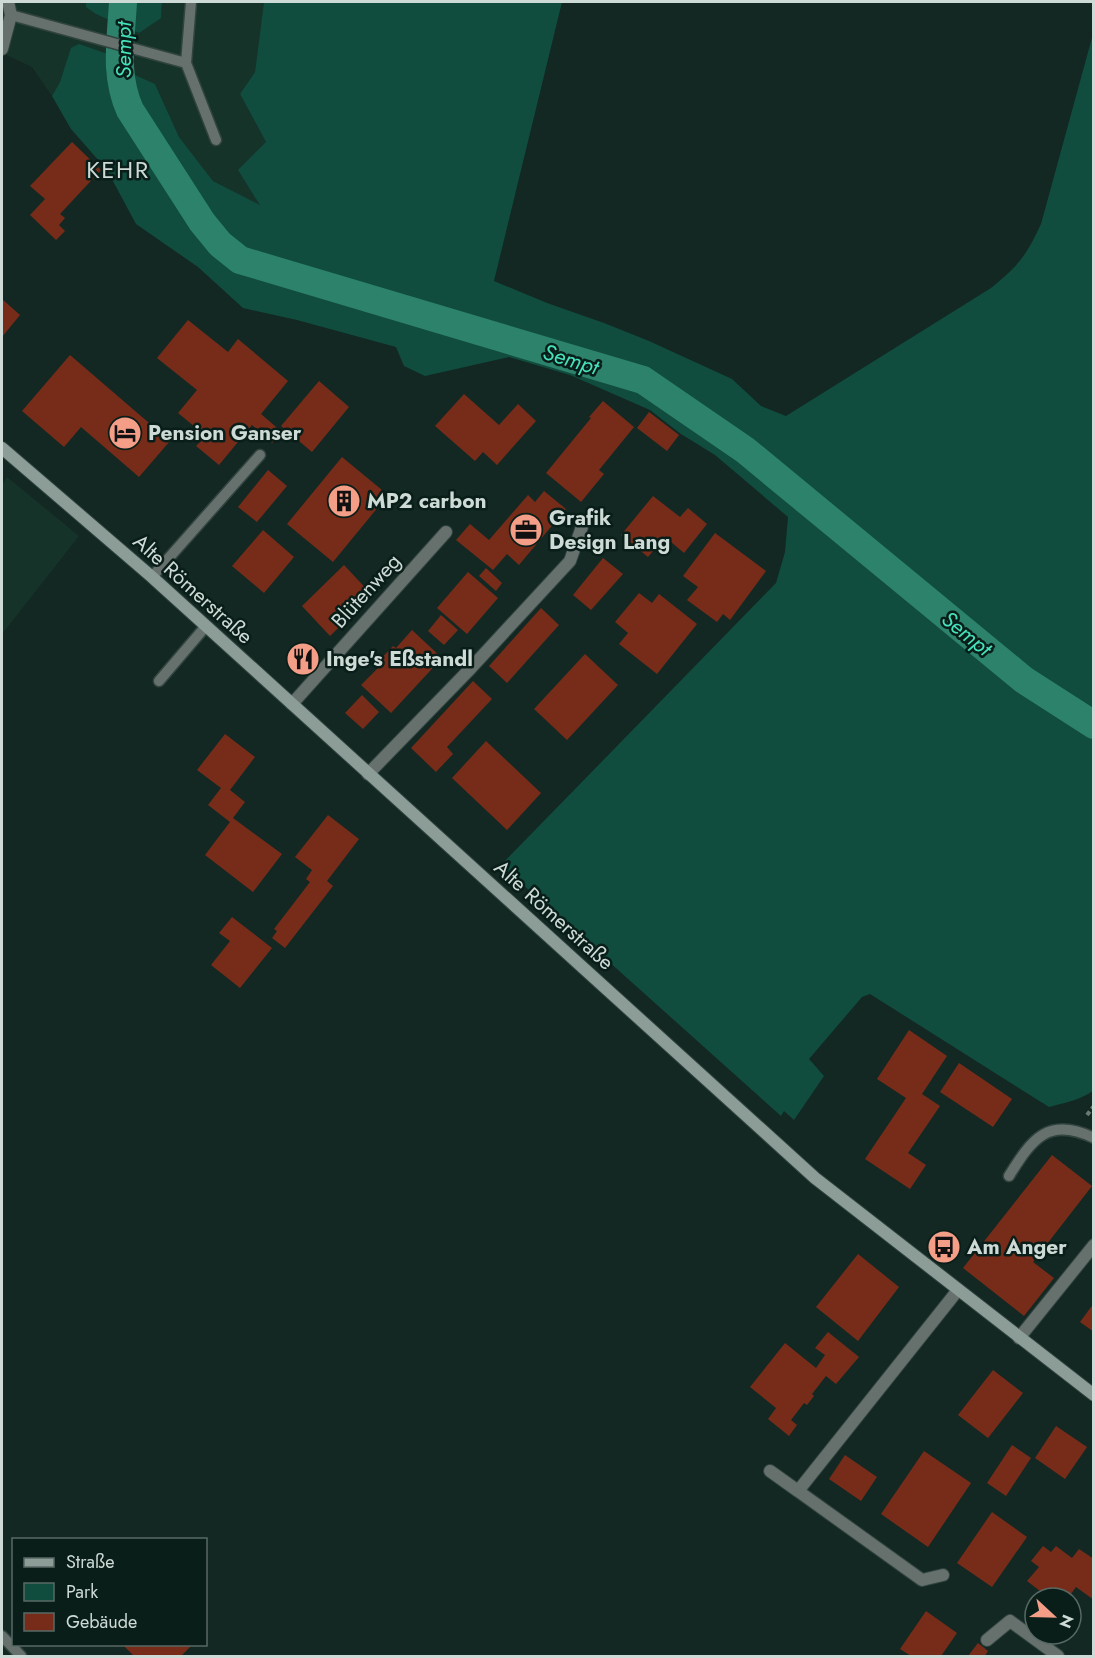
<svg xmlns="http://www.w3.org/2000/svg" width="1095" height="1658" font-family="Jost,sans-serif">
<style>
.built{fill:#16332a}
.green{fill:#104d3e}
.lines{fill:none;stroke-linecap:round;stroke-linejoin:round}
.canal{stroke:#2d826c;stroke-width:28}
.building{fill:#772c1a}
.service-casing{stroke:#31443f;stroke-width:13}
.minor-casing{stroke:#31443f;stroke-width:14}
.secondary-casing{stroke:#31443f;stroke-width:14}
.path{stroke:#697a74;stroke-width:4;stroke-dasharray:4.5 3;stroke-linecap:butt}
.service{stroke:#66706d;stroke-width:10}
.minor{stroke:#66706d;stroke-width:12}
.secondary{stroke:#8c9d97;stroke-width:12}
.labels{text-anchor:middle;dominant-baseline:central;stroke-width:5;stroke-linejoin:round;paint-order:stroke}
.poi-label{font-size:21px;font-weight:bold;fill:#cddad5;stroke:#0a1e19;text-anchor:start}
.street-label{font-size:21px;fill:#cddad5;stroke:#0a1e19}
.water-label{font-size:22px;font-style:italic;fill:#46e2bc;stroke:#0a1e19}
.quarter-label{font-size:24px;letter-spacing:1.5px;fill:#cddad5;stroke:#0a1e19}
</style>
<rect width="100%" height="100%" fill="#132822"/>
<path class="built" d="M2,2H86V7L161,18L162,2H264L255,72L240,94L266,142L261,206L213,181L179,137L155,84L131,73L113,56L72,48L60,82L52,96L32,67L2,53Z
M7,477L79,536L2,634V485Z"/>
<path class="green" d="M86,2H162L161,18L139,33L96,14L86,7Z
M264,2H562L494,281L547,303L604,323L649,341L732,379L761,406L786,416L991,288C1019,265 1026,256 1041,224L1093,34L1094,1090C1081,1100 1064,1103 1049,1107L870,994L862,997L809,1059L824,1076L794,1120L784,1111L781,1116L501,865L776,583L785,552L788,517L715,455L681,434L650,410L570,375L509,357L425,376L404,366L396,347L297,320L243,308L198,267L136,224L107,170L71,129L52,96L60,82L71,48L79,44L113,56L131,73L155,84L179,137L213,181L260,205L238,170L266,142L240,94L255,72Z"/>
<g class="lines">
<path class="canal" d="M123,2C121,40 114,74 130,110L202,222L220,244L240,260L643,380L745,450L1024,680L1094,725"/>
</g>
<path class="building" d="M72,142L101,170L60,214L65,218L59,225L65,231L56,240L30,215L45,199L30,186Z
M2,299L20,315L2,337Z
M188,320L228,352L238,339L288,381L261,414L282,432L272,443L252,425L219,465L196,446L206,436L178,413L197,390L157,358Z
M70,355L170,441L139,477L81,427L64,447L22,411Z
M319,381L349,407L312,452L281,426Z
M464,394L499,425L518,404L536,421L497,465L483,452L475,461L435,426Z
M603,401L634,427L599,470L604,474L581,502L546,473L591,418L589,417Z
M649,412L679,435L667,451L637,428Z
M342,457L388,495L333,562L287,524Z
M268,470L287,486L257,522L238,507Z
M544,491L566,509L519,565L507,554L493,570L456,540L470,524L489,540L528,495L535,502Z
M653,496L680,517L688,508L707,524L684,553L665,537L648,557L621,535Z
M263,530L294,557L264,593L232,566Z
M715,533L766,571L730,620L723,614L717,622L687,600L698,587L683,576Z
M603,558L623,574L591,610L573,595Z
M344,565L372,595L330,636L302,606Z
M486,568L502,583L496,591L479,576Z
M468,572L498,598L467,634L437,608Z
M639,593L652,603L659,594L697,624L657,674L619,644L628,633L615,622Z
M541,608L559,625L507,683L489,666Z
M441,615L458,630L444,645L428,631Z
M412,630L442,658L391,713L361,685L379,667L376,664L393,646L396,648Z
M585,654L618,685L567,740L534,709Z
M473,681L492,699L447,747L453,754L436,772L411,748Z
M362,695L379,712L363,729L345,713Z
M225,734L255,757L230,790L245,802L233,818L282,854L253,892L205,855L230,822L208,805L221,788L197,770Z
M486,741L541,793L507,830L452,778Z
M328,815L359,839L327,881L333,886L285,948L272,938L277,931L274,929L310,882L306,879L312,870L295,857Z
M232,917L272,948L240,988L211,965L230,941L219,933Z
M909,1030L947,1056L922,1094L940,1106L908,1153L926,1165L910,1189L865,1159L906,1098L877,1079Z
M959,1063L1012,1099L993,1127L940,1092Z
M1052,1155L1092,1186L1033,1262L1054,1278L1024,1316L963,1268Z
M858,1254L899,1287L858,1341L816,1307Z
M1094,1303V1332L1080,1322Z
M828,1332L859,1357L836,1384L826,1376L812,1394L814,1396L807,1405L804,1403L791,1420L797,1425L789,1436L768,1419L776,1408L750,1387L785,1343L816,1368L825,1355L815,1348Z
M993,1370L1023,1393L988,1438L958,1415Z
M1056,1426L1087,1447L1065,1479L1035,1458Z
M1012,1445L1031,1458L1006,1496L987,1483Z
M924,1451L971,1483L928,1547L881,1514Z
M845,1455L877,1477L861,1501L829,1479Z
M992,1512L1027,1537L992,1587L957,1563Z
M1043,1546L1051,1552L1056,1546L1072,1558L1079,1549L1094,1559V1600L1076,1587L1068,1598H1049L1027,1581L1039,1567L1031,1561Z
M926,1611L957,1633L941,1656H911L900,1649Z
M978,1643L988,1651L985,1656H968Z
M122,1644H193L181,1656H134Z"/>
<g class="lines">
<g class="service-casing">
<path id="service" d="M191,2L186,63L216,140
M11,15L186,63
M152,577L260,455
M159,681L206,626
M1009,1176C1032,1139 1048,1116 1094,1138
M2,1636L21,1656"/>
</g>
<g class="minor-casing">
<path id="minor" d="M2,49L11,15L8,2
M292,704L446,532
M368,774L471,668L570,561L584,521
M1019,1338L1094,1245
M770,1471L798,1491
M943,1575L922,1580L798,1491L958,1290
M987,1640L1010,1621L1058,1656"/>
</g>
<g class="secondary-casing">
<path id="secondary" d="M2,448L152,577L815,1178L1094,1395"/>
</g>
<path class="path" d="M1087,1115L1094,1106"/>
<use href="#service" class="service"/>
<use href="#minor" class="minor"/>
<use href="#secondary" class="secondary"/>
</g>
<defs>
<g id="hotel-disc" transform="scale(1.725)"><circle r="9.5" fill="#f49e88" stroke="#0a1e19"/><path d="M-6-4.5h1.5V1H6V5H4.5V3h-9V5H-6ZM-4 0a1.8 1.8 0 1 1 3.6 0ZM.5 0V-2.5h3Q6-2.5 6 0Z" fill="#111"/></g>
<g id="building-disc" transform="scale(1.725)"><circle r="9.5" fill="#f49e88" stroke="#0a1e19"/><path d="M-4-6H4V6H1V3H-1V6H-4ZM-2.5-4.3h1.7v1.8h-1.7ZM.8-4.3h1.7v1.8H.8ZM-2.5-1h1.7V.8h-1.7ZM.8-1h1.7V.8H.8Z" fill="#111"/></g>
<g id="office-disc" transform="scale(1.725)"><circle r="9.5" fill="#f49e88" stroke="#0a1e19"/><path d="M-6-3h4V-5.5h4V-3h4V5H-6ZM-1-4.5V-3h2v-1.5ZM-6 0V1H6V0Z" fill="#111"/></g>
<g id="restaurant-disc" transform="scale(1.725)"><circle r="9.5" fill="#f49e88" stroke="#0a1e19"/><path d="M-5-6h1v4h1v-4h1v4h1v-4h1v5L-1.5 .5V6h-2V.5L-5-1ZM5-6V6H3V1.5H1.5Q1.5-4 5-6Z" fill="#111"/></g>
<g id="bus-disc" transform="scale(1.725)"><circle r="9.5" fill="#f49e88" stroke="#0a1e19"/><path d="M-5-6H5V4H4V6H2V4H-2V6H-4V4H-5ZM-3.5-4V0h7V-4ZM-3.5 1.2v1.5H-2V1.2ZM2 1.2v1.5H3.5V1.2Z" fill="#111"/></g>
</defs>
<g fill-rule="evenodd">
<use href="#hotel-disc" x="125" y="433"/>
<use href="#building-disc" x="344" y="501"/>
<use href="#office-disc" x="526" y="530"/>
<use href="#restaurant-disc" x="303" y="659"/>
<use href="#bus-disc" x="944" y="1247"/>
</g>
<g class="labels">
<g class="poi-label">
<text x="148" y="433">Pension Ganser</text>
<text x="367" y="501">MP2 carbon</text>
<text x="549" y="518">Grafik<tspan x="549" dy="24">Design Lang</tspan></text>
<text x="326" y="659">Inge's Eßstandl</text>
<text x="967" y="1247">Am Anger</text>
</g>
<g class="street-label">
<text transform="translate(193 589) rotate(42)">Alte Römerstraße</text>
<text transform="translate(366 591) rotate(-48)">Blütenweg</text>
<text transform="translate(554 915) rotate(42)">Alte Römerstraße</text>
</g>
<g class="water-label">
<text transform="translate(123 50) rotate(-90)">Sempt</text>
<text transform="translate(571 359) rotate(17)">Sempt</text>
<text transform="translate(967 633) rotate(39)">Sempt</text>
</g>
<g class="quarter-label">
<text x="118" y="169">KEHR</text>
</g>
</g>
<rect width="1095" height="1658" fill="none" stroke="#cddad5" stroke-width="6"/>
<rect x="12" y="1538" width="195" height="108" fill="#0a1e19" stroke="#586964" stroke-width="1.5"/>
<rect x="24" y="1558" width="30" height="9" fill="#8c9d97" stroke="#586964" stroke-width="1.5"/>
<text x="66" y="1568" font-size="18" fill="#cddad5">Straße</text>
<rect x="24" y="1583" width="30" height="18" fill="#104d3e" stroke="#586964" stroke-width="1.5"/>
<text x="66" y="1598" font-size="18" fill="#cddad5">Park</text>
<rect x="24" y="1613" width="30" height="18" fill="#772c1a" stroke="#586964" stroke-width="1.5"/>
<text x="66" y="1628" font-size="18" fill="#cddad5">Gebäude</text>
<g transform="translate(1053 1616) rotate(112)"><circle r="28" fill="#0a1e19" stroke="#586964" stroke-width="1.5"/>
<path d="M0-4.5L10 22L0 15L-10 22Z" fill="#f49e88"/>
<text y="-9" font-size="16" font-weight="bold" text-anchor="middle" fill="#cddad5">N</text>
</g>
</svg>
